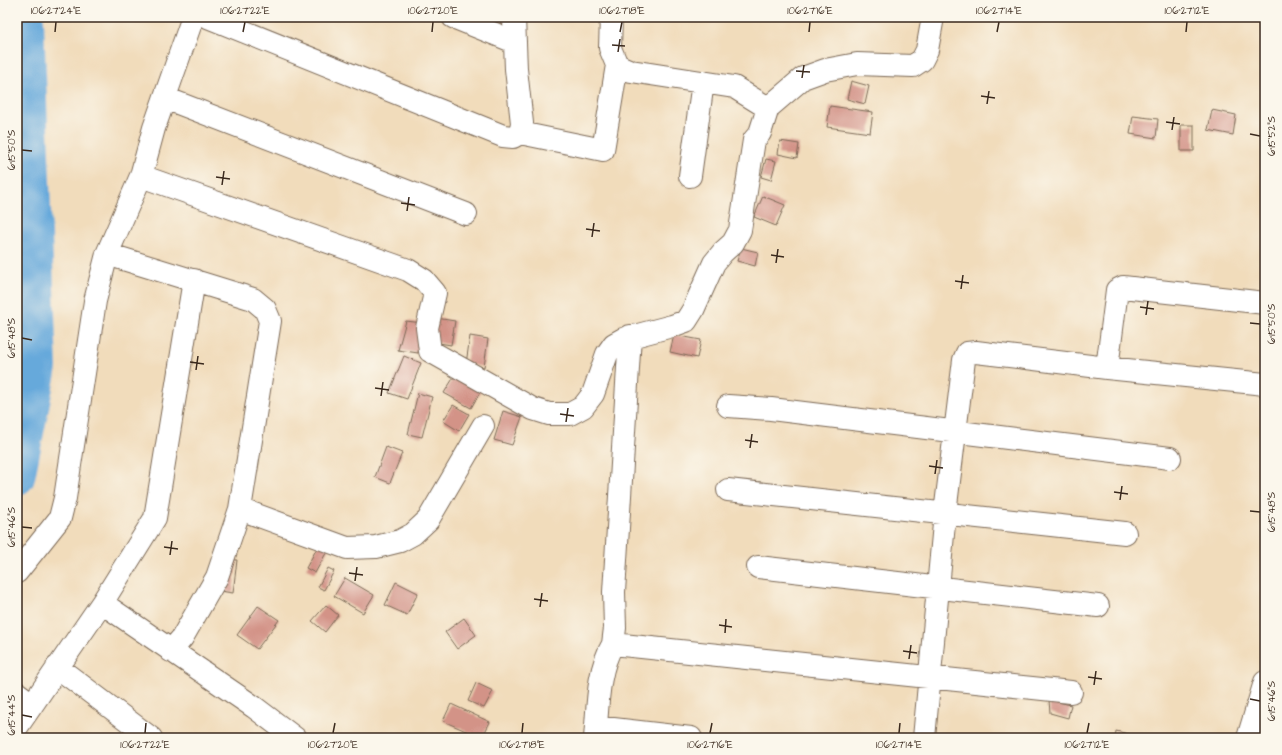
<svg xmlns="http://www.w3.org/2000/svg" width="1282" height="755" font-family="'Architects Daughter',sans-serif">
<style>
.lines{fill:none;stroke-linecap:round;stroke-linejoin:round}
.river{stroke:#66a9db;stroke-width:36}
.building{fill:#d39387}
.minor-casing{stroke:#7b6855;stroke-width:24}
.minor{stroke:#fff;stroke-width:22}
.ticks{fill:none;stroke:#3b2a1e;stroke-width:1.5}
.neatline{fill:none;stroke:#3b2a1e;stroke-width:1.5}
.ticks-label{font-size:10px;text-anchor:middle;fill:#3b2a1e}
</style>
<rect width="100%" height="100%" fill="#fbf7ec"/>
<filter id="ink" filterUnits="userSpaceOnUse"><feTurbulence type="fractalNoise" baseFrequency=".025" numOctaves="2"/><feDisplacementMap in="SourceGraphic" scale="8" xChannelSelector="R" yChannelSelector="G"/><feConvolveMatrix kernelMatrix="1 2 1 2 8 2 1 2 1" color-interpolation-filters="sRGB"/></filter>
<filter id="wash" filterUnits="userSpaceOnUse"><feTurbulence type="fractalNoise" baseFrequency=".012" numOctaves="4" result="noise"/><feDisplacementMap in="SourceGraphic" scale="16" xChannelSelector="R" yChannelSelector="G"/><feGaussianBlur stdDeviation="0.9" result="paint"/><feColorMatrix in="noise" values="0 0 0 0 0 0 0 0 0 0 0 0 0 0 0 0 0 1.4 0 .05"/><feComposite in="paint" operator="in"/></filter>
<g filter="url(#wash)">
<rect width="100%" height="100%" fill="#f1dcbb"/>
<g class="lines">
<path class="river" d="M17,18L26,21L39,367L17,477"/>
</g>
<g id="blocks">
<path class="building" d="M851,81L869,86L865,104L847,99Z
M830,106L873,112L870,133L827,127Z
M1212,110L1236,115L1233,135L1208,130Z
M1133,116L1158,119L1156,138L1130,134Z
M1181,125H1194V151H1181Z
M780,141L799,144L797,158L778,154Z
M766,159L776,161L771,180L761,177Z
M763,196L785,205L776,226L754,217Z
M741,248L758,252L755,266L737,261Z
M436,318L455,321L451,345L433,342Z
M406,321L423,323L418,353L398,350Z
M674,335L701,340L697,358L670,352Z
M470,336L488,339L484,367L466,364Z
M404,356L421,363L407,399L389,393Z
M457,372L483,387L471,408L444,393Z
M418,393L432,397L422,437L408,434Z
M453,405L469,414L459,431L443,421Z
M503,411L522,417L512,445L494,440Z
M386,447L402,453L390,483L375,477Z
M321,541L330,546L315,573L306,568Z
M224,559L237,560L233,593L220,591Z
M328,568L334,571L324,590L318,587Z
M345,578L374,595L363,613L334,596Z
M396,582L418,593L407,615L385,605Z
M326,605L338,615L325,632L312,621Z
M258,606L279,620L257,649L237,635Z
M464,618L476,635L457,649L445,632Z
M476,683L493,691L484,708L468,701Z
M1049,700L1071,705L1068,718L1050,713Z
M451,704L490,722L482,738L443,721Z
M1116,731L1141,737V738H1115Z"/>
</g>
</g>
<g filter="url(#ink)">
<use href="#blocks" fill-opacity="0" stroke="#7b6855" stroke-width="1"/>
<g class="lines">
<g class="minor-casing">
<path id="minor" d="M208,17L503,136L513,137L520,133L522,123L516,69L514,17
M453,17L515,42
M611,17L610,48L617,65L631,71L734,87L768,108
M165,98L466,214
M520,133L603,150L617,65
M141,176L408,270L424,280L435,293L427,328L430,351L533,409L549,414H570L583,407L593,394L607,354L614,344L623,339L672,326L686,321L693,310L714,263L723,252L733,243L740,230L754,140L760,133L768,108L803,78L825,70L857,64L913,66L922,60L927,50L933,17
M690,176L703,82
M107,254L253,299L265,309L270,321L240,509L217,577L182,638L171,651
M1107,368L1117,290L1123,287L1265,303
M728,406L771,409L1170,458
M728,490L1125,533
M240,509L347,548L376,547L400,541L413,534L428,520L483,426
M758,567L1098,606
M17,572L60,518L65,498L95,301L107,254L141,176L154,128L193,17
M102,603L254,707L295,738
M613,644L615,628L614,592L630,336
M57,667L151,738
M17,693L32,704
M17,727L102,603L155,518L194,280
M596,727L691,738
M595,738C598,707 597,671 613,644L1071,692
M924,738L945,513L964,360L967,353L976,352L1107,368L1265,384
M1248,738L1265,682"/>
</g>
<use href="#minor" class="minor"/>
</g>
</g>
<path class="ticks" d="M55,32L56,22M243,32L245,22M432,32L433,22M620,32L622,22M809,32L810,22M997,32L999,22M1186,32L1187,22M612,45L625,46M618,52L620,39M796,71L810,72M802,78L804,65M981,96L995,98M987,104L989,91M1166,122L1180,124M1172,130L1174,117M1250,134L1260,136M22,150L32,151M216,177L230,179M222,185L224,171M401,203L415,205M407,211L409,197M586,229L600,231M592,237L594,223M771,255L784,257M776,263L778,249M955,281L969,283M961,289L963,275M1140,307L1154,309M1146,315L1148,301M1250,323L1260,324M22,338L32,340M190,362L204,364M196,370L198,356M375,388L389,390M381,396L383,382M560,414L574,416M566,422L568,408M745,440L758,442M750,448L752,434M929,466L943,468M935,474L937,460M1114,492L1128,494M1120,500L1122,486M1250,511L1260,512M22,527L32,528M164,547L178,549M170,555L172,541M349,573L363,575M355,581L357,567M534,599L548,601M540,607L542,593M719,625L732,627M725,633L726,619M903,651L917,653M909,659L911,645M1088,677L1102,679M1094,685L1096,671M1250,699L1260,701M22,715L32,717M145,733L146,723M333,733L335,723M522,733L523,723M710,733L712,723M899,733L900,723M1087,733L1089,723"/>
<rect width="1282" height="755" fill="none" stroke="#fbf7ec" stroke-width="44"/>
<rect x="22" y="22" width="1238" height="711" class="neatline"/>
<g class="ticks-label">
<text x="56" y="14">106°27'24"E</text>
<text x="245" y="14">106°27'22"E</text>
<text x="433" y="14">106°27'20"E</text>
<text x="622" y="14">106°27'18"E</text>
<text x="810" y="14">106°27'16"E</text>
<text x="999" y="14">106°27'14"E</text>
<text x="1187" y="14">106°27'12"E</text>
<text transform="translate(1271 136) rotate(-90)" y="4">6°15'52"S</text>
<text transform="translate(11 150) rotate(-90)" y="4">6°15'50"S</text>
<text transform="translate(1271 324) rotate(-90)" y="4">6°15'50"S</text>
<text transform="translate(11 338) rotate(-90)" y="4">6°15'48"S</text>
<text transform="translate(1271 512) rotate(-90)" y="4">6°15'48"S</text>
<text transform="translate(11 527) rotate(-90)" y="4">6°15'46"S</text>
<text transform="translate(1271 701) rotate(-90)" y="4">6°15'46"S</text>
<text transform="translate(11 715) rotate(-90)" y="4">6°15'44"S</text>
<text x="145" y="748">106°27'22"E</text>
<text x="333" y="748">106°27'20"E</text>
<text x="522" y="748">106°27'18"E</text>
<text x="710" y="748">106°27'16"E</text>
<text x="899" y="748">106°27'14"E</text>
<text x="1087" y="748">106°27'12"E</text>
</g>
</svg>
